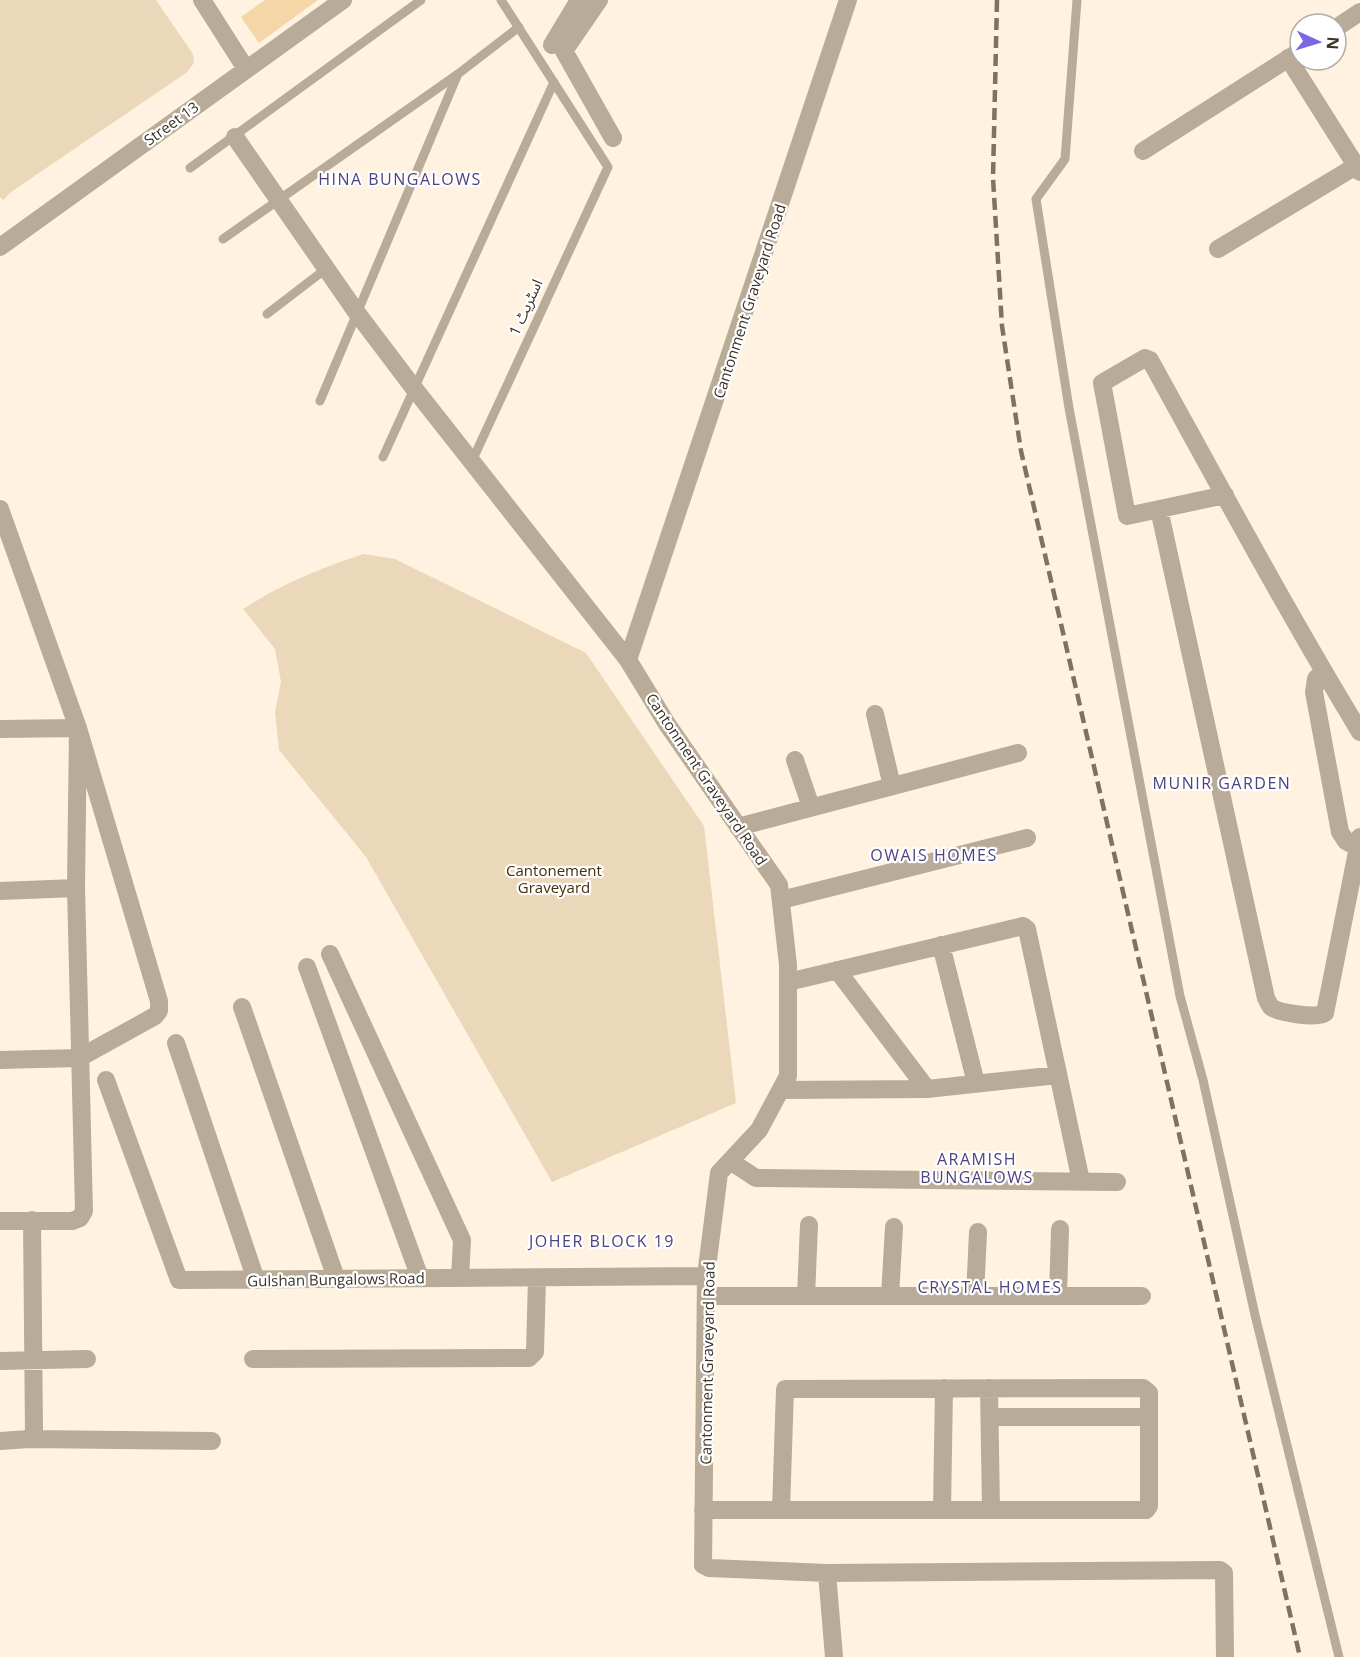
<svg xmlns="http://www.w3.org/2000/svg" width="1360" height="1657" font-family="'Open Sans','Noto Sans Arabic',sans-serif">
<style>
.green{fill:#ebd8bb}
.building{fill:#f5d6a7}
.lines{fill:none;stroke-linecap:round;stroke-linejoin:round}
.lane{stroke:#b8ab97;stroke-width:9}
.street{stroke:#b8ab97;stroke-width:18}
.rail{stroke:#7c7365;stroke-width:4.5;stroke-dasharray:12 6;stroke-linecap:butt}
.labels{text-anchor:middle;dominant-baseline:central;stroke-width:4.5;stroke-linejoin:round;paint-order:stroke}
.street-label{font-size:15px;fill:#3c3428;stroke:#fff}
.park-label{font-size:15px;fill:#442f08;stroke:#fff}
.neighbourhood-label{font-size:16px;letter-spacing:1.5px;fill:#4d4381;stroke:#fff}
</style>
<rect width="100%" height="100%" fill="#fff2e0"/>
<path class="green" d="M0,0H156L193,54L194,63L186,73L11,192L3,200L0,197Z
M364,554L395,559L586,653L704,826L736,1103L552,1182L366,857L279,750L275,712L281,682L275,649L243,609C282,584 320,568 364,554Z"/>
<path class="building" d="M265,0H318L259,43L241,17Z"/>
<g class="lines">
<path class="lane" d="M1077,0L1065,159L1036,199L1069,408L1180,996L1203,1080L1255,1315L1339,1657
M190,168L421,0
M223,239L458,74L519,27
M267,314L327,268
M320,401L457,76
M383,457L554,82
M472,461L608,167L501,0"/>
<path class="street" d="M202,0L246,69
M599,0L564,51L613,138
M848,0L628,660L667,724L779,885L788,965V1076L759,1130L719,1173L706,1276L703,1565L709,1568L827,1573L1220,1570L1224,1573L1225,1657
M1336,28L1360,12
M552,45L579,0
M1288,58L1360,172
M235,137L357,313L413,387L628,660
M1143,151L1300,51
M0,247L343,0
M1218,249L1356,166
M1225,495L1127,516L1102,383L1145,358L1150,360C1219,485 1286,610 1360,732
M0,509L78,728L159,1001V1011L155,1016L79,1058L0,1060
M1159,509L1266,998C1267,1000 1270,1006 1271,1007C1279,1013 1318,1019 1325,1013L1360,837
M1323,671L1316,679L1314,692L1340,832L1346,841L1357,847
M875,714L892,786
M0,729L78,728L76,888L84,1211L80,1218L72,1221H0
M795,760L811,807
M738,827L1018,753
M0,891L76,888
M781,900L1027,838
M941,945L976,1083
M330,954L462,1240L460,1278
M307,967L420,1278
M837,970L927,1089
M788,982L1023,926L1027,929L1081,1181
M242,1007L336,1278
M176,1043L256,1280
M106,1080L179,1280L706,1276
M781,1090L927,1089L1058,1075
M730,1161L756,1178L1117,1182
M706,1296H1142
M806,1296L809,1225
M890,1296L894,1227
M975,1296L978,1232
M1058,1296L1060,1229
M253,1359L529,1358L535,1352L537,1278
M0,1361L87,1359
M989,1388L991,1510
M990,1417H1149
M29,1439L34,1432L32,1220
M0,1441L29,1439L212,1441
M703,1510H1146L1149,1506V1393L1143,1388L785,1389L781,1510
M942,1510L944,1388
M827,1573L834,1657"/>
<path class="rail" d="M997,0L993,178L1002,326L1021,451L1300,1657"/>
</g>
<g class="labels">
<g class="street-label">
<text transform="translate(171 123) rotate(-36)">Street 13</text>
<text transform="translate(749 301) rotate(-72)">Cantonment Graveyard Road</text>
<text transform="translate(525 307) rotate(-66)">اسٹریٹ 1</text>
<text transform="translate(707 779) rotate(56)">Cantonment Graveyard Road</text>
<text transform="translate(336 1279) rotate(-1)">Gulshan Bungalows Road</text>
<text transform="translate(707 1363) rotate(-89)">Cantonment Graveyard Road</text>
</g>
<g class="park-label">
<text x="554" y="870">Cantonement<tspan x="554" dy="17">Graveyard</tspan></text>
</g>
<g class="neighbourhood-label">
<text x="400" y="179">HINA BUNGALOWS</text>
<text x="1222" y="783">MUNIR GARDEN</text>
<text x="934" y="855">OWAIS HOMES</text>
<text x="977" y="1159">ARAMISH<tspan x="977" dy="18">BUNGALOWS</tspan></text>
<text x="602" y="1241">JOHER BLOCK 19</text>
<text x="990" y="1287">CRYSTAL HOMES</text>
</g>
</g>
<g transform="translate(1318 42) rotate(94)"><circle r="28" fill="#ffffff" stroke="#b1aea9" stroke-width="1.5"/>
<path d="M0-4.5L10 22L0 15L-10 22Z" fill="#7d66e2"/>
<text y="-9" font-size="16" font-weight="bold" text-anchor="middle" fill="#3c3428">N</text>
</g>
</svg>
